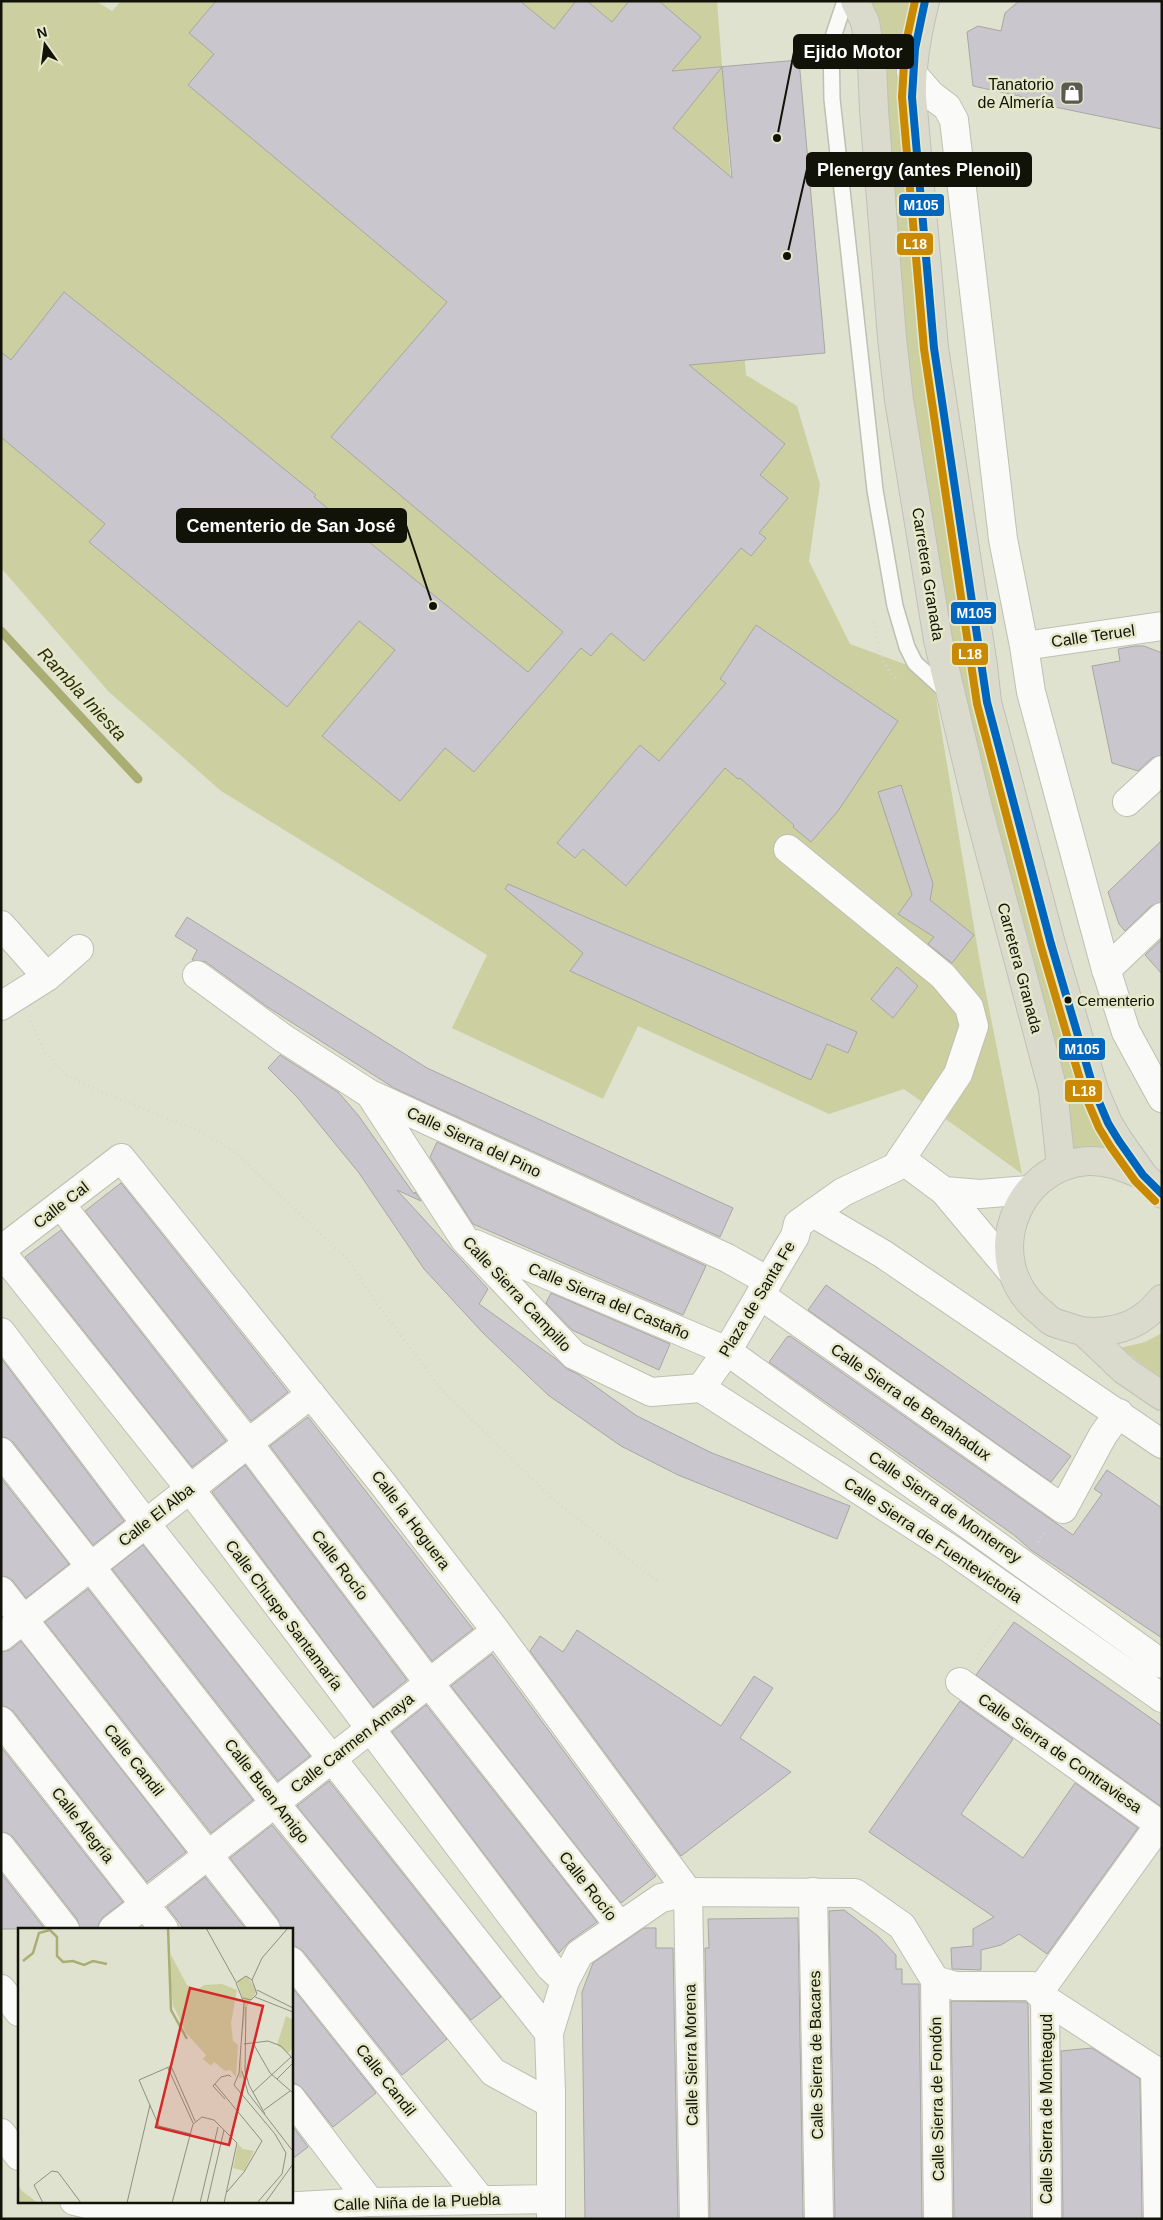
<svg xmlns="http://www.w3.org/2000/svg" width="1163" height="2220" font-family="Helvetica,sans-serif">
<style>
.green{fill:#cccfa0}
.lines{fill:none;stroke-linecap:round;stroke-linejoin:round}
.stream{stroke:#abae72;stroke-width:9}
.building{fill:#c9c7cd;stroke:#a7a7a3;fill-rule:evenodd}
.lane-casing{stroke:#bfbfb2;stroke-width:18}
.street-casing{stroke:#bfbfb2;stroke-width:30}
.secondary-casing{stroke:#bfbfb2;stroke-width:30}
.primary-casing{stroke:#c0c1b8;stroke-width:30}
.path{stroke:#d7d7d2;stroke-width:3;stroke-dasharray:1 4;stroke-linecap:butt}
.lane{stroke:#fafbf8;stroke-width:15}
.street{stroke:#fafbf8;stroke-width:28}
.secondary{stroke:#fafbf8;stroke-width:28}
.primary{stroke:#dadbcd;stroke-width:28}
.bus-1-casing{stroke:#e6e9c9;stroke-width:11}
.bus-2-casing{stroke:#e6e9c9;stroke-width:11}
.bus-1{stroke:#0065bd;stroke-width:8}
.bus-2{stroke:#c98902;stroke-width:8}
.bus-dot{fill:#121308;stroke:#e6e9c9;stroke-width:2}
.labels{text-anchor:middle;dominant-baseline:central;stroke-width:5;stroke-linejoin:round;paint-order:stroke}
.bus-label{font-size:15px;fill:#121308;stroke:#e6e9c9;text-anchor:start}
.poi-label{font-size:16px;fill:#121308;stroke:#e6e9c9;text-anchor:end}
.street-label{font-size:16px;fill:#121308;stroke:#e6e9c9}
.water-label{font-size:18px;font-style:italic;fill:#2b2c09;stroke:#e6e9c9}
.inset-river{fill:none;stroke:#abae72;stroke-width:2.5}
.inset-road{fill:none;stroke:#8e8f80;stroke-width:1}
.view{fill:#d62828;fill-opacity:0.15;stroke:#d62828;stroke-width:2.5}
.inset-edge{fill:none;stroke:#121308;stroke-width:2.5}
.leader{fill:none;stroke:#121308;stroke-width:2}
.callout-dot{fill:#121308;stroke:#e6e9c9;stroke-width:2}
.callout{fill:#121308;stroke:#121308;stroke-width:2}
.callout-label{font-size:18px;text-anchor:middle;font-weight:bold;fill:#fff}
.line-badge{stroke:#e6e9c9;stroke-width:2}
.badge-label{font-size:14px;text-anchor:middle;font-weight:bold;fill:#fff}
</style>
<rect width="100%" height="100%" fill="#e0e2d0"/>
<path class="green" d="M1,1H96L112,11L121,1H717L746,375L797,406L820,484L809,561L850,644L932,674L980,963L1022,1174L904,1089L829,1114L638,1026L603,1099L452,1028L487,955L221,791L109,692L1,568Z
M855,1H925L917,34L955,493L1051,944L1143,1175L1061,1167L938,640Z
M1162,1333V1378L1120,1348L1145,1342Z"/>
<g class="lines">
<path class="stream" d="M1,631L138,779"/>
</g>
<path class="building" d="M216,1H520L554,29L576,1H587L612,22L629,1H659L701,37L672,71L799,60L825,353L689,365L785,444L760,475L788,498L759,533L766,538L751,556L741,548L644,661L611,633L591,656L581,648L474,772L445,748L400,801L322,736L395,650L359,621L287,707L89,542L105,524L1,437V352L11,360L64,292L218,415L316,495L314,497L528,672L563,632L331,437L447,302L188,85L214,54L189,33ZM722,67L732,178L673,128Z
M1019,1H1162V129L1050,106L1051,103L973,86L967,32L978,26L1001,31L1005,13Z
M756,625L898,721L838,811L811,842L793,827L794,825L740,778L738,779L725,768L626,886L583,849L575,858L557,843L640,745L659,761L726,683L720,679Z
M1135,646H1144L1162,653V755L1152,758L1138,771L1112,763L1092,666L1120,661L1118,649Z
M901,785L933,884L930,900L974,935L952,963L928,944L934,937L898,914L912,895L878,792Z
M1162,840V902L1151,906L1125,931L1119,924L1108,892Z
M508,884L857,1032L848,1053L827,1044L811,1080L570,971L583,953L505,889Z
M187,917L427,1068L733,1208L720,1237L394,1088L266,1006L206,962L192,960L197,950L175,936Z
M1162,939V974L1145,955Z
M897,967L918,986L893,1018L871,999Z
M280,1055L338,1092L358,1115L414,1194L415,1192L421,1201L397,1190L488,1289L479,1304L556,1359L567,1369L578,1374L637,1416L712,1453L850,1506L837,1539L678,1475L621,1446L548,1395L483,1333L424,1269L359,1173L297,1097L268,1068Z
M437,1142L706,1266L683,1315L473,1224L430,1157Z
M121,1183L288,1392L251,1421L85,1211Z
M61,1230L226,1441L192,1467L25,1257Z
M826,1285L1071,1456L1051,1482L808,1310Z
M551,1293L670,1344L659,1370L572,1330L546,1303Z
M790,1336L1073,1535L1102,1494L1094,1489L1107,1470L1162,1508V1638L1031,1550L1014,1535L769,1362L787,1337Z
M1,1358L124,1521L93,1545L13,1442L7,1438L1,1437Z
M308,1417L473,1629L432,1661L270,1446Z
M245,1465L407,1680L373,1707L212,1492Z
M1,1478L69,1564L26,1598L13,1581L7,1577L1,1576Z
M143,1545L310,1756L278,1781L112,1569Z
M88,1589L253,1800L211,1833L45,1622Z
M1014,1622L1162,1726V1807L976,1675Z
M577,1630L721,1726L754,1676L773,1688L740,1738L791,1772L681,1856L530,1651L540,1636L563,1652Z
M21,1641L186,1852L147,1882L13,1711L7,1707L1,1706V1652L10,1650Z
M492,1654L656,1876L621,1903L451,1686Z
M960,1701L1013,1739L961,1814L1023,1858L1075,1783L1138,1828L1047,1954L1019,1934L1001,1945L981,1950V1970L952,1969L951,1948L973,1946V1929L994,1917L869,1832Z
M426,1705L597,1922L570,1941L559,1953L392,1732Z
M1,1747L123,1902L103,1917L99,1923L98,1929H80L77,1919L13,1837L7,1833L1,1832Z
M329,1781L501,1997L471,2020L297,1806Z
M272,1825L447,2039L402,2075L303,1951L297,1947L291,1946V1929H281L278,1919L230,1858Z
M1,1873L45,1929H1Z
M205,1877L246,1929H184L167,1907Z
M844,1910L878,1936L896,1955V1969H902V1984H919L922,2219H835L829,1911Z
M798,1918L803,2219H710L705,1948H709L708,1919Z
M644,1928H656V1948H673L678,2219H585L582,1992L593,1963Z
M291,1986L376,2093L333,2127L303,2089L297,2084L291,2083Z
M951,2001L1026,2002L1028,2004L1031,2219H954Z
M1092,2048L1140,2079L1142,2219H1063L1061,2051Z
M291,2124L308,2147L291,2160Z"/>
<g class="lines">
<g class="lane-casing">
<path id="lane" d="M845,1L831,43L832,99L875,490L895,606L907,647L915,663L948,693"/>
</g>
<g class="street-casing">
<path id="street" d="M1127,802L1162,770
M788,849L943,976L969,1007L974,1026L958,1074L901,1159
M1,925L47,977
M1106,970L1162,917
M197,975L283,1038L370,1094L727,1258L768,1281
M1,1006L47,977L79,949
M370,1094L465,1240L574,1355L651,1392L701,1388
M61,1205L248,1443L429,1683L619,1925
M813,1213L883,1254L1162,1444
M475,1244L727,1351
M1,1250L121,1158L383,1484L496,1631L688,1892L694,2219
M760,1295L1063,1509L1103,1435L1119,1413
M1,1452L275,1803L493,2072L546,2101L551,2093
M1,1591L266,1929
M1,1637L311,1394
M960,1682L1162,1826
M1,1721L164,1929
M1,1847L65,1929
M813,1892L819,2219
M113,1929L496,1631
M291,1961L481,2200
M1,1989L19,2012
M1039,1992L1160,1824
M1155,2070L1158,2219
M291,2098L370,2202"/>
</g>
<g class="secondary-casing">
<path id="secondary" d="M911,72L931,95L947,107L954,120L1003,539L1024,646L1031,692L1105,966L1126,1032L1162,1098
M1024,646L1162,626
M944,1191L901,1159L896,1167L843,1192L798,1224L795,1236L727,1351L701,1388L949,1548L1162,1698
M1,1252L190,1489L550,1967L565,1981
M1011,1271L944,1191L980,1194L1029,1190
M1,1332L146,1524L549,2033
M727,1351L1162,1664
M935,1980L938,2219
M1045,1999L1047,2219
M1,2133L19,2156
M74,2201L95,2206L263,2208L370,2202L551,2199
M551,2219V2093L549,2033L565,1981L579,1954L661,1898L688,1892L855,1893L902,1926L935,1980L955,1986H1032L1045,1999L1162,2075"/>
</g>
<g class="primary-casing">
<path id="primary" d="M855,1L865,22L872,62L874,110L892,338L899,400L938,640L976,800L1053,1090L1061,1167
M925,1C917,33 911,64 912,97L934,348L983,666L987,702L1051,944L1094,1090L1108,1123L1119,1141L1143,1175L1162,1194
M1143,1175C1125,1168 1108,1160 1088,1161C1014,1166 981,1261 1038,1310C1043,1313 1047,1319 1053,1322C1059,1325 1067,1326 1074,1329C1096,1336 1128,1330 1146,1315C1152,1311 1157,1304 1162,1299
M1084,1332L1124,1370L1162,1396"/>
</g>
<path class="path" d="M874,622C878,641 880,667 898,679
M30,1021L45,1052L65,1074L99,1091L201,1132L236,1153L349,1261L374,1300L442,1390L556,1502L660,1583
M1038,1542L1046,1531
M976,1659L1004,1619"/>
<use href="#lane" class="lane"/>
<use href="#street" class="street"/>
<use href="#secondary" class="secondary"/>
<use href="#primary" class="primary"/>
<g class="bus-1-casing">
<path id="bus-1" d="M925,1L915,49L912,97L934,348L987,702L1051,944L1094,1090L1108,1123L1119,1141L1143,1175L1162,1194"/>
</g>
<g class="bus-2-casing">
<path id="bus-2" d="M915,1L905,47L902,97L924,349L977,704L1041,947L1084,1093L1099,1128L1110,1146L1135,1181L1155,1201"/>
</g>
<use href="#bus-1" class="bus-1"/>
<use href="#bus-2" class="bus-2"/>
</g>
<defs>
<g id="shop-square" transform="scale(1.25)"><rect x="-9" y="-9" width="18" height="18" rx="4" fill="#5a5b4e" stroke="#e6e9c9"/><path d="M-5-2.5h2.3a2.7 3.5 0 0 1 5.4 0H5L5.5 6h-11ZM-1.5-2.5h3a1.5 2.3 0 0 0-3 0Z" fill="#fff"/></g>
</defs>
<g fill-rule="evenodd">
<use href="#shop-square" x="1072" y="93"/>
</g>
<circle class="bus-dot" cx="1068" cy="1000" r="4.5"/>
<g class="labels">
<g class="bus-label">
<text x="1077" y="1000">Cementerio</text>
</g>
<g class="poi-label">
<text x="1054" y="84">Tanatorio<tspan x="1054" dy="18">de Almería</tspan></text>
</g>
<g class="street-label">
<text transform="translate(928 574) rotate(81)">Carretera Granada</text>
<text transform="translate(1093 636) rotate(-8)">Calle Teruel</text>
<text transform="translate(1020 968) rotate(75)">Carretera Granada</text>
<text transform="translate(474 1142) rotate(25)">Calle Sierra del Pino</text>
<text transform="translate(61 1205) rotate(-38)">Calle Cal</text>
<text transform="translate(517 1294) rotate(47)">Calle Sierra Campillo</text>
<text transform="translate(757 1299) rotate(-59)">Plaza de Santa Fe</text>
<text transform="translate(609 1301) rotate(23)">Calle Sierra del Castaño</text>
<text transform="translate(911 1402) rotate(35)">Calle Sierra de Benahadux</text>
<text transform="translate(945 1507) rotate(35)">Calle Sierra de Monterrey</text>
<text transform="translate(156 1515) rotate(-38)">Calle El Alba</text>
<text transform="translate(411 1520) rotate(53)">Calle la Hoguera</text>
<text transform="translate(933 1540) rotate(34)">Calle Sierra de Fuentevictoria</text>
<text transform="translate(340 1565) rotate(53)">Calle Rocío</text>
<text transform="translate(284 1615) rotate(53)">Calle Chuspe Santamaría</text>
<text transform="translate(352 1743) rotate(-38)">Calle Carmen Amaya</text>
<text transform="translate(1060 1753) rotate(35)">Calle Sierra de Contraviesa</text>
<text transform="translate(134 1760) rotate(52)">Calle Candil</text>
<text transform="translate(267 1791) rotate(52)">Calle Buen Amigo</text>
<text transform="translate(83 1825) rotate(52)">Calle Alegría</text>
<text transform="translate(588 1886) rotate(52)">Calle Rocío</text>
<text transform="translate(691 2055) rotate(-91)">Calle Sierra Morena</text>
<text transform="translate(816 2055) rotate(-91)">Calle Sierra de Bacares</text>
<text transform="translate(386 2080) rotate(52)">Calle Candil</text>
<text transform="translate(937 2099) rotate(-91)">Calle Sierra de Fondón</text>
<text transform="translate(1046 2109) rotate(-90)">Calle Sierra de Monteagud</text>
<text transform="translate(417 2202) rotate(-2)">Calle Niña de la Puebla</text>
</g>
<g class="water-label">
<text transform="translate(82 694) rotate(47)">Rambla Iniesta</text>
</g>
</g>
<g transform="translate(18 1928)">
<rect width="275" height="275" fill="#e0e2d0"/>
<path d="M153,27L169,57L179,62L186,57L204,56L219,62L213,95L215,113L220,117L218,149L212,142L207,143L196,134L193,138L185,131L188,127L168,105L155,77L151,45ZM229,48L239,63L228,80L223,119L224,150H221L226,75L219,53ZM268,88L275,92V120L270,125L259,117ZM220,216L225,221L236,223L226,243L215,240ZM0,257L4,263L20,275H0Z" fill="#cccfa0"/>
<path class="inset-river" d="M150,0L153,82L169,111M5,33L15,25L21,5L32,2L39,9V28L45,34L55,33L66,37L75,33L89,36"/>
<path class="inset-road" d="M188,0L218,54M234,52L244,30L270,0M239,62L275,80M237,69L275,84M225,70L233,72L239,66L234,52L228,48L218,55L226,75L221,145L216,157L257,206L268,225L264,246L239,275M228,79L227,142L231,157L247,186M226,116L250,113L263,118L275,131M236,117L252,145L275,165M150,140L175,195M224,143L230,165L274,222M259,151L275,135M197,156L244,213L226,244L209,264M235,164L273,129M207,171L195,158L203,149L211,147L213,149M246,182L272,163M175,196L184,189L196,192L219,215L206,275M173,206L141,198L121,152L153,138L177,193M25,275L16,257L34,243L40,244L63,275M109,275L132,177M154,275L175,196M182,275L200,199M189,275L206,202M247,275L275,236"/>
<path class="view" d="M172,60L245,78L211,217L138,199Z"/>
<rect width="275" height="275" class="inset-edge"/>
</g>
<path class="leader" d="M777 138L794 52M787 256L807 169M433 606L406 525"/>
<g class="callout-dot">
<circle cx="777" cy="138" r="5"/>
<circle cx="787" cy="256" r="5"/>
<circle cx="433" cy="606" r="5"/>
</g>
<g class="callout">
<rect x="794" y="35" width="119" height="33" rx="5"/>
<rect x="807" y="153" width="224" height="33" rx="5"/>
<rect x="177" y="509" width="229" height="33" rx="5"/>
</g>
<g class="callout-label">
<text x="853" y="58">Ejido Motor</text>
<text x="919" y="176">Plenergy (antes Plenoil)</text>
<text x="291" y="532">Cementerio de San José</text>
</g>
<g class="line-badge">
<rect x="898" y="193" width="47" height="24" rx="5" fill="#0065bd"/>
<rect x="896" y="232" width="38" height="24" rx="5" fill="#c98902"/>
<rect x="950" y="601" width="47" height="24" rx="5" fill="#0065bd"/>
<rect x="951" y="642" width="38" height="24" rx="5" fill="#c98902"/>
<rect x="1058" y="1037" width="48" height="24" rx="5" fill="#0065bd"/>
<rect x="1064" y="1079" width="39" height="24" rx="5" fill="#c98902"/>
</g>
<g class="badge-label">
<text x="921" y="210">M105</text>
<text x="915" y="249">L18</text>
<text x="974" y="618">M105</text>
<text x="970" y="659">L18</text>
<text x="1082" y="1054">M105</text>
<text x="1084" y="1096">L18</text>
</g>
<rect width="1163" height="2220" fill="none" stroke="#121308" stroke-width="5"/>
<g transform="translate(45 45) rotate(346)" stroke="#e6e9c9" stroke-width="4" paint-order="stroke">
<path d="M0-4L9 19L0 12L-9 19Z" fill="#121308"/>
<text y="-8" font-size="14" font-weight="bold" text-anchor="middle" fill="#121308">N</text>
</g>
</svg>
